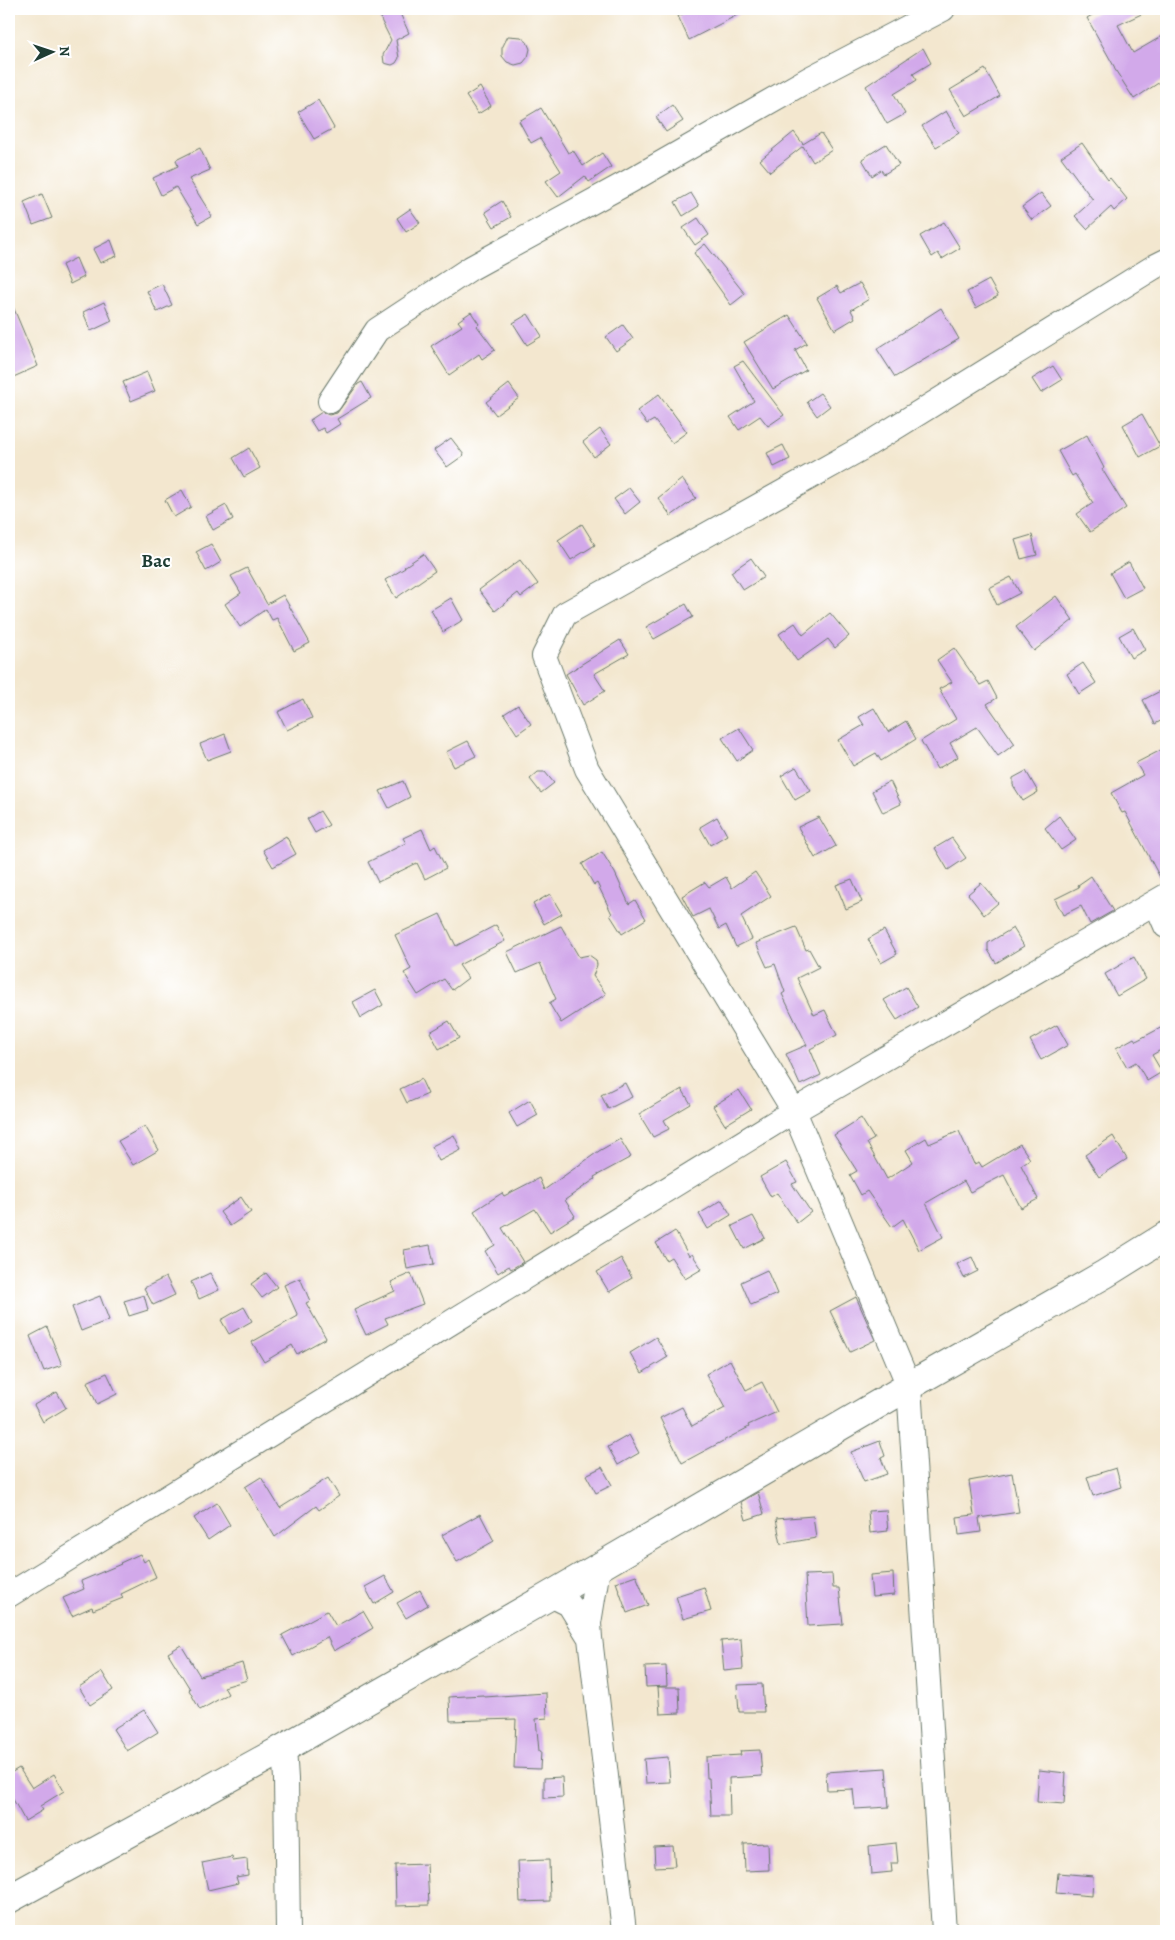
<svg xmlns="http://www.w3.org/2000/svg" width="1175" height="1940" font-family="Alegreya,serif">
<style>
.building{fill:#d2a9ea}
.lines{fill:none;stroke-linecap:round;stroke-linejoin:round}
.street-casing{stroke:#69786a;stroke-width:26}
.secondary-casing{stroke:#69786a;stroke-width:30}
.street{stroke:#fff;stroke-width:24}
.secondary{stroke:#fff;stroke-width:28}
.labels{text-anchor:middle;dominant-baseline:central;stroke-width:4;stroke-linejoin:round;paint-order:stroke}
.neighbourhood-label{font-size:19px;font-weight:bold;fill:#1f3d34;stroke:#fff}
</style>
<rect width="100%" height="100%" fill="#fff"/>
<filter id="ink" filterUnits="userSpaceOnUse"><feTurbulence type="fractalNoise" baseFrequency=".02" numOctaves="2"/><feDisplacementMap in="SourceGraphic" scale="10" xChannelSelector="R" yChannelSelector="G"/><feConvolveMatrix kernelMatrix="1 2 1 2 8 2 1 2 1" color-interpolation-filters="sRGB"/></filter>
<filter id="wash" filterUnits="userSpaceOnUse"><feTurbulence type="fractalNoise" baseFrequency=".0096" numOctaves="4" result="noise"/><feDisplacementMap in="SourceGraphic" scale="20" xChannelSelector="R" yChannelSelector="G"/><feGaussianBlur stdDeviation="1.12" result="paint"/><feColorMatrix in="noise" values="0 0 0 0 0 0 0 0 0 0 0 0 0 0 0 0 0 1.4 0 .05"/><feComposite in="paint" operator="in"/></filter>
<g filter="url(#wash)">
<rect width="100%" height="100%" fill="#f3e7cf"/>
<g id="blocks">
<path class="building" d="M398,9L409,33L396,40L399,58L396,63L392,65L384,63L383,55L391,40L380,18Z
M694,9H749L689,40L678,16Z
M1102,9H1152L1118,25L1133,53L1166,34V78L1134,99L1114,68H1115L1087,18Z
M508,36L521,37L527,42L530,49L528,57L523,63L515,65L507,62L502,56V48Z
M923,48L931,63L913,74L917,80L894,94L905,114L887,124L866,86Z
M985,69L1000,96L966,116L950,90Z
M480,87L491,106L478,114L466,96Z
M318,100L334,128L314,139L298,112Z
M672,105L683,121L666,132L656,117Z
M541,108L568,153L573,150L583,166L602,153L611,167L589,182L585,176L558,197L546,181L561,171L540,138L531,143L519,121Z
M946,111L959,133L936,147L922,126Z
M794,132L803,144L821,133L832,150L813,162L803,146L770,172L760,160Z
M1082,143L1108,180L1110,178L1127,199L1114,211L1111,207L1087,229L1075,216L1093,200L1061,157Z
M886,144L899,165L884,174L881,170L872,176L862,159Z
M200,148L210,170L189,179L212,216L198,224L176,187L161,195L153,178L178,166L176,160Z
M691,193L699,206L683,216L675,202Z
M1041,193L1051,206L1032,220L1022,207Z
M42,194L52,218L33,225L24,202Z
M502,201L511,217L494,227L485,212Z
M410,209L420,223L406,232L397,218Z
M698,218L709,235L695,245L683,228Z
M944,222L960,248L942,259L938,253L932,257L920,236Z
M111,240L117,256L100,263L93,249Z
M705,244L745,294L731,305L694,253Z
M76,258L84,277L70,284L62,265Z
M989,280L998,296L976,308L967,292Z
M860,283L869,299L851,310L855,318L835,330L817,298L837,286L841,293Z
M162,284L172,305L157,312L147,291Z
M9,297L38,366L9,379Z
M104,302L112,321L91,331L83,312Z
M941,308L959,339L895,377L877,349Z
M471,312L479,324L477,326L495,350L482,359L479,354L449,375L431,346L462,326L458,321Z
M528,314L542,336L527,345L513,323Z
M789,315L807,343L795,350L806,370L773,389L744,342Z
M623,325L633,339L616,351L606,337Z
M743,361L784,415L768,426L760,416L739,430L730,417L754,401L734,366Z
M1053,366L1062,380L1041,393L1032,379Z
M147,372L155,391L131,401L123,382Z
M362,382L371,398L337,419L340,424L326,433L323,428L317,431L310,420L322,412L329,415L337,413L358,384Z
M509,384L519,398L496,415L486,402Z
M820,393L830,406L817,416L807,402Z
M659,394L687,432L672,443L654,420L647,424L637,411Z
M1142,414L1160,446L1140,457L1123,425Z
M600,429L611,444L594,457L583,442Z
M1087,435L1104,468L1102,469L1126,508L1090,532L1077,514L1093,503L1075,474L1072,476L1058,451Z
M451,438L464,455L447,467L434,450Z
M783,445L790,459L774,467L767,453Z
M249,448L260,468L244,477L233,458Z
M682,479L696,498L671,516L658,498Z
M629,488L640,502L625,514L614,499Z
M182,490L191,507L174,517L165,500Z
M226,505L233,519L213,530L206,516Z
M582,524L595,545L571,560L558,540Z
M1032,535L1037,555L1021,559L1015,540Z
M211,544L221,562L206,571L196,552Z
M423,554L435,571L396,598L385,580L405,568L404,567Z
M751,558L764,577L743,590L731,572Z
M520,560L538,584L521,597L518,593L495,611L479,590Z
M1129,562L1143,588L1124,598L1110,573Z
M247,568L267,604L283,595L310,643L294,651L277,618L272,620L266,609L240,627L225,604L241,593L231,576Z
M1011,577L1020,593L997,605L989,588Z
M1056,596L1073,620L1034,651L1016,627Z
M451,598L463,620L443,632L431,610Z
M686,604L693,617L654,639L646,627Z
M830,613L849,636L835,648L828,639L797,661L779,634L795,623L803,635Z
M1133,628L1145,650L1131,658L1119,636Z
M620,640L629,654L594,674L605,691L583,705L566,674Z
M954,648L980,685L988,681L997,698L987,704L1015,744L998,756L977,727L950,743L958,757L937,769L921,741L956,719L939,689L952,682L937,660Z
M1083,663L1096,683L1079,694L1067,674Z
M1166,688V718L1155,724L1143,700Z
M303,699L312,718L287,730L278,712Z
M518,705L531,724L517,734L504,714Z
M874,708L888,732L906,721L916,739L881,761L876,753L853,766L838,740L864,725L859,717Z
M739,728L753,750L737,761L722,738Z
M225,734L231,751L207,760L200,744Z
M468,741L476,756L454,767L446,752Z
M1161,750L1166,761V882L1163,883L1125,812L1122,813L1111,793L1143,775L1136,763Z
M796,767L811,791L795,800L781,776Z
M1026,771L1038,792L1023,801L1013,785V778Z
M538,772H545L554,783L541,793L530,779Z
M403,781L410,797L389,808L380,791Z
M890,781L901,804L883,813L872,791Z
M320,811L329,825L315,833L307,819Z
M1059,816L1076,840L1061,850L1045,828Z
M717,817L727,835L710,845L700,827Z
M819,817L836,846L815,858L798,827Z
M422,829L431,849L435,846L446,868L425,879L417,863L378,882L368,862L406,843L403,838Z
M286,836L296,854L273,867L263,850Z
M952,838L966,858L948,870L935,848Z
M602,852L615,873L629,904L635,900L646,919L622,934L610,915L612,914L597,883L594,885L582,864Z
M755,872L771,896L741,916L752,939L736,947L726,925L719,929L709,909L693,917L682,896L705,882L709,887L726,877L732,888Z
M1091,876L1113,911L1090,924L1081,906L1063,915L1055,899L1079,887L1078,885Z
M852,879L862,902L846,909L836,885Z
M981,883L998,903L984,915L968,894Z
M550,894L562,914L544,924L533,904Z
M440,914L456,946L496,925L505,941L459,965L468,978L452,990L444,979L418,995L404,973L411,969L395,935Z
M561,926L579,957L589,955L596,960L597,965L593,976L606,994L561,1023L549,1003L556,999L540,963L517,973L507,952Z
M796,927L806,950L809,949L819,967L797,978L814,1015L825,1010L837,1035L810,1049L821,1075L800,1085L786,1054L807,1045L782,994L785,992L775,964L767,967L756,943Z
M1013,928L1024,946L996,963L988,950V943Z
M884,930L897,954L881,963L868,939Z
M1134,957L1146,979L1117,996L1105,974Z
M906,987L918,1007L897,1020L884,1000Z
M375,990L383,1005L361,1018L353,1002Z
M449,1021L459,1038L439,1049L430,1032Z
M1057,1025L1068,1045L1041,1060L1030,1040Z
M1166,1025V1047L1152,1055L1162,1072L1147,1081L1136,1062L1127,1067L1116,1048L1134,1038L1136,1041Z
M421,1079L428,1094L407,1103L400,1089Z
M625,1083L632,1097L608,1109L601,1095Z
M682,1089L691,1104L664,1120L669,1129L653,1137L639,1114Z
M739,1090L751,1109L725,1125L713,1106Z
M530,1100L538,1115L517,1127L509,1113Z
M861,1118L874,1139L867,1143L887,1179L913,1162L906,1150L926,1138L929,1144L959,1131L974,1164L979,1162L982,1167L1020,1144L1030,1159L1021,1165L1038,1199L1021,1208L1004,1175L970,1192L964,1181L926,1203L943,1237L919,1250L903,1219L892,1227L867,1191L861,1195L850,1175L857,1171L834,1135Z
M145,1126L159,1150L133,1165L118,1141Z
M454,1135L461,1150L439,1161L432,1146Z
M1113,1136L1127,1159L1099,1177L1085,1155Z
M620,1139L631,1157L594,1177L595,1179L565,1200L575,1216L550,1232L535,1209L502,1228L523,1262L511,1269L509,1266L498,1273L485,1251L495,1245L474,1211L502,1193L504,1196L539,1178L544,1190L599,1151Z
M786,1162L797,1182L792,1184L811,1212L797,1223L777,1193L771,1197L760,1177Z
M241,1197L251,1212L230,1226L220,1212Z
M722,1200L731,1215L708,1229L699,1214Z
M753,1216L765,1238L744,1249L732,1226Z
M675,1231L689,1256L692,1254L702,1269L685,1279L671,1257L666,1260L656,1243Z
M430,1245L434,1264L407,1269L404,1250Z
M972,1257L978,1271L964,1278L957,1264Z
M621,1258L632,1278L609,1292L597,1272Z
M767,1270L777,1294L751,1305L741,1282Z
M210,1273L219,1290L199,1299L191,1282Z
M266,1273L277,1287L262,1298L251,1284Z
M411,1273L423,1304L385,1318L388,1324L366,1335L354,1310L395,1291L391,1282Z
M166,1277L175,1295L153,1305L144,1288Z
M300,1278L310,1301L306,1303L326,1338L297,1354L292,1345L264,1362L252,1342L298,1316L284,1285Z
M144,1295L148,1310L129,1316L124,1301Z
M100,1296L109,1320L81,1331L72,1307Z
M856,1297L875,1340L850,1352L830,1311Z
M244,1307L252,1321L229,1334L221,1320Z
M47,1327L62,1365L44,1371L30,1336Z
M656,1337L668,1357L642,1373L630,1353Z
M730,1360L746,1390L762,1382L777,1412L748,1425L749,1427L682,1463L660,1418L682,1407L692,1426L725,1408L706,1374Z
M107,1373L117,1394L97,1404L87,1382Z
M57,1392L66,1408L43,1422L34,1405Z
M629,1435L639,1453L618,1465L608,1447Z
M880,1441L885,1456L881,1458L887,1474L864,1482L851,1452Z
M602,1467L612,1485L596,1493L586,1475Z
M1116,1468L1121,1487L1093,1496L1087,1477Z
M1012,1473L1019,1512L979,1518L981,1532L959,1535L957,1517L974,1515L969,1481Z
M261,1477L280,1508L328,1478L339,1496L319,1510L316,1506L275,1537L245,1487Z
M758,1492L764,1514L746,1520L741,1502Z
M217,1503L230,1525L208,1540L194,1518Z
M886,1510L888,1531L870,1533L868,1511Z
M480,1514L494,1541L457,1562L442,1535Z
M813,1516L816,1538L781,1544L776,1519Z
M140,1554L144,1562L148,1559L156,1577L121,1594L123,1598L93,1610L92,1607L72,1616L63,1598L84,1589L81,1581L121,1564L120,1563Z
M893,1573L894,1595L872,1597L870,1575Z
M832,1574L833,1588H839L843,1624L808,1626L805,1575Z
M636,1575L648,1605L627,1613L616,1582Z
M385,1576L394,1592L374,1604L365,1587Z
M704,1587L711,1611L683,1619L676,1596Z
M420,1590L428,1605L406,1618L397,1603Z
M327,1611L336,1626L363,1611L373,1628L334,1651L327,1637L293,1656L282,1635Z
M741,1639L743,1669L724,1671L721,1641Z
M181,1645L200,1676L242,1663L247,1680L224,1687L228,1694L200,1710L189,1690L190,1689L168,1653Z
M666,1666L667,1686L646,1687L645,1667Z
M102,1672L113,1690L90,1705L79,1687Z
M762,1684L764,1712H739L737,1685Z
M658,1687H679L680,1713L660,1714Z
M546,1693L547,1718L536,1719L539,1751H541L540,1769L514,1768L516,1719L450,1721L449,1697L483,1695L484,1697Z
M144,1710L158,1732L127,1751L113,1729Z
M760,1750L762,1776L729,1778L730,1816H711L709,1778H707L706,1757L741,1755L740,1751Z
M668,1757L670,1782L646,1783L644,1759Z
M19,1768L32,1788L54,1774L64,1791L40,1806L43,1810L25,1821L9,1792V1774Z
M886,1768L889,1807L855,1809L853,1789L827,1790L826,1772Z
M1039,1770L1066,1773L1064,1804L1037,1802Z
M562,1777L563,1797L544,1798V1778Z
M768,1843L769,1870L745,1871L744,1844Z
M896,1843L898,1863H891L892,1872L871,1874L869,1846Z
M673,1846L675,1866L655,1867L654,1847Z
M232,1857L233,1861L247,1859L248,1875L236,1877L238,1883L208,1890L202,1863Z
M549,1860L550,1901L520,1902L518,1861Z
M427,1864L429,1905L396,1906L395,1865Z
M1058,1873L1093,1876L1092,1896L1056,1893Z"/>
</g>
</g>
<g filter="url(#ink)">
<use href="#blocks" fill-opacity="0" stroke="#69786a" stroke-width="1"/>
<g class="lines">
<g class="street-casing">
<path id="street" d="M330,401L377,330L471,268L630,181L809,79L943,9
M1156,903L1166,926
M9,1595L794,1111L1166,896
M551,1595L569,1604L590,1638L624,1931
M590,1638L589,1623L598,1568
M284,1748L286,1779L288,1931
M944,1931L909,1386L794,1111L587,769L544,656L565,614L862,448L1154,267L1166,261"/>
</g>
<g class="secondary-casing">
<path id="secondary" d="M9,1899L284,1748L551,1595L909,1386L1105,1274L1166,1236"/>
</g>
<use href="#street" class="street"/>
<use href="#secondary" class="secondary"/>
</g>
</g>
<g class="labels">
<g class="neighbourhood-label">
<text x="156" y="561">Bac</text>
</g>
</g>
<rect width="1175" height="1940" fill="none" stroke="#fff" stroke-width="30"/>
<g transform="translate(52 52) rotate(87)" stroke="#ffffff" stroke-width="4" paint-order="stroke">
<path d="M0-4L9 19L0 12L-9 19Z" fill="#1f3d34"/>
<text y="-8" font-size="14" font-weight="bold" text-anchor="middle" fill="#1f3d34">N</text>
</g>
</svg>
